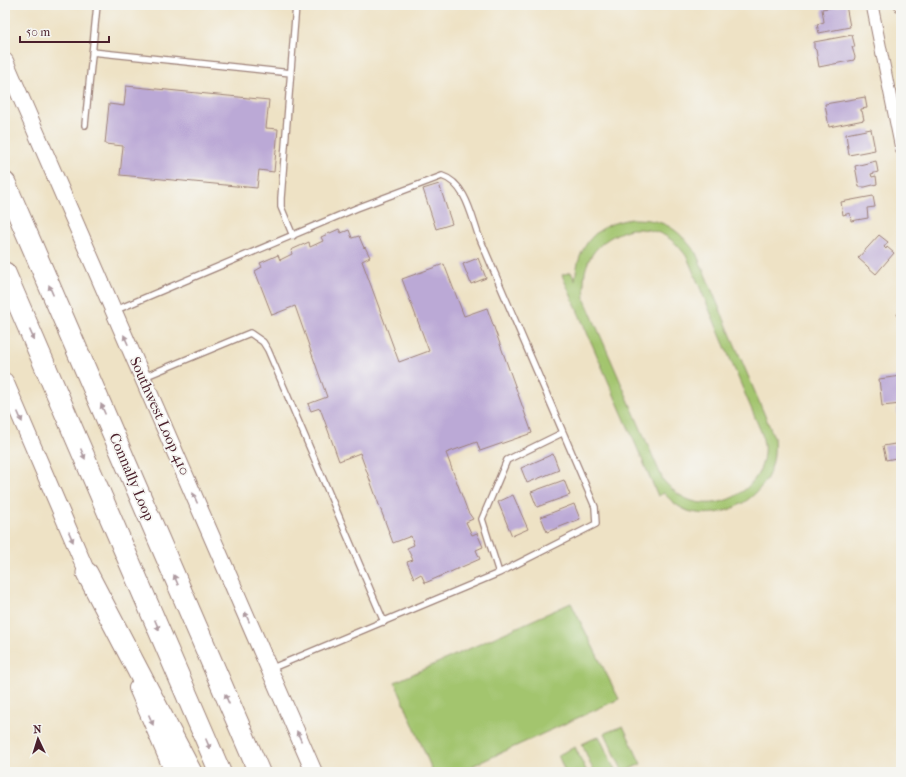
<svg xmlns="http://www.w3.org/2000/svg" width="906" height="777" font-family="'IM FELL French Canon',serif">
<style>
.green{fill:#a3c56e;stroke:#76724c;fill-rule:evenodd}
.building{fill:#bba9d6}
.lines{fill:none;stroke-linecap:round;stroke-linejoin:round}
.lane-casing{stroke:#9c8078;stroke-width:8}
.street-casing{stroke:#9c8078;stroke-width:13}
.secondary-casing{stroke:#9c8078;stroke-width:18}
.highway-casing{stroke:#9c8078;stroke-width:23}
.lane{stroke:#fff;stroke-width:5.5}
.street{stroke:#fff;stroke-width:11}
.secondary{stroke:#fff;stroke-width:16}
.highway{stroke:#fff;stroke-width:21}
.oneway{fill:#ae9aa0}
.labels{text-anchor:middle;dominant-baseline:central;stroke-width:3.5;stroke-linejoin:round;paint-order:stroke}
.street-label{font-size:15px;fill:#4a1f2b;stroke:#f6f6f2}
</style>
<rect width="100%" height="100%" fill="#f6f6f2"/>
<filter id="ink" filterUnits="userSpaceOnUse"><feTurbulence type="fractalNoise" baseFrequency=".025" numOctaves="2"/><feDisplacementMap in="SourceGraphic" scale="8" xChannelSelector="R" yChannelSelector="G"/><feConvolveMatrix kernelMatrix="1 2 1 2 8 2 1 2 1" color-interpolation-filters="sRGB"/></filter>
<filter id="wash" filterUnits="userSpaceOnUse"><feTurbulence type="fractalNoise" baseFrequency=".012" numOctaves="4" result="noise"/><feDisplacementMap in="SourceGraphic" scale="16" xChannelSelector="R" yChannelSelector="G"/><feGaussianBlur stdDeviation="0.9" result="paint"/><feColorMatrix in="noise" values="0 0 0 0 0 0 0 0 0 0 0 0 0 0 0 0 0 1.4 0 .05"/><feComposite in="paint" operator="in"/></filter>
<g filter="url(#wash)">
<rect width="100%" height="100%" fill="#eee2c5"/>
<path class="green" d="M632,219C665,219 677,228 696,253L774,437C775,451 774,465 767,478C752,505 718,520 688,511C678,507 671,501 664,493L658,496L562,275L571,272L575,281C578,245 595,224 632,219ZM631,229C657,228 672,236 687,257L762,434C763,440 765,447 764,453C762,487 725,511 692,501C680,497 671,489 663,480L585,300C585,294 584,287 584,281C585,253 605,236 631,229Z
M571,603L619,699L459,772H433L395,682Z
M623,726L641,764L623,772L605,733Z
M599,736L616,772H594L582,744Z
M575,747L587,772H565L558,755Z"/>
<g id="blocks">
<path class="building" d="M846,5L850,27L819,33L817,24L824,22L822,9Z
M894,5H901V10L896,11Z
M852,35L855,47H852L855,57L854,60L819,67L816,50L814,48V42Z
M126,86L269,100L266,128L278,129L274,172L259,170L257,188L120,175L123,146L105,144L109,104L124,106Z
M865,97L867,108L861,109V111H862L864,120L829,127L825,104Z
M871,129L875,150L849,155L846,134Z
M876,161L878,172L871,174L872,177L876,176L877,184L865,187H859L855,166Z
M439,184L452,224L436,229L423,189Z
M873,196L875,207L867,208L868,218L851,221L850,213L843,215L841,202Z
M339,229L341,233L349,230L352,238L359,236L364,248L365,247L370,257L362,261L399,362L429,351L402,279L444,264L464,316L487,308L532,433L480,451L477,442L446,453L468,512L473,519L466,522L472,535L477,533L483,547L476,550L480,559L425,583L421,574L414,578L407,562L413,560L407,548L414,545L411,536L393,543L360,453L339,461L320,408L311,411L308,404L327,397L295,306L272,315L255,271L262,267L260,263L278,255L280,260L292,254L291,250L309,242L310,247L323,241L321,237Z
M879,235L888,242L884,247L886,249L887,247L894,253L876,274L858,258Z
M478,258L486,278L471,284L463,264Z
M901,312V324L897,314Z
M901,376V389H899L901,404L882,406L879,379Z
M897,408H901V437H900Z
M901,443V457L886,460L883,446Z
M553,454L559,470L527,483L521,468Z
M564,480L570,495L537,507L531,492Z
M513,495L528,529L512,536L498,502Z
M574,504L580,519L547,532L541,517Z"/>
</g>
</g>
<g filter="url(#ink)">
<use href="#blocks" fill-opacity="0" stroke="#9c8078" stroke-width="1"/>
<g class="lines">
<g class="lane-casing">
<path id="lane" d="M92,52L291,73
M85,125L97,5
M293,236L281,207V198L296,5
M116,310L357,208L442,176C465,183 471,214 478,234L595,507L596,524L499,573L270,669
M144,377L250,333L263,342L268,350L384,622
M499,573L482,519L507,460L562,433"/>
</g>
<g class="street-casing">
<path id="street" d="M872,5L901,149"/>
</g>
<g class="secondary-casing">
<path id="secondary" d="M5,61L314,772
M5,381L92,584
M137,688L173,772"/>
</g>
<g class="highway-casing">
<path id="highway" d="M5,183L259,772
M5,273L220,772
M87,573L191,772"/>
</g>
<use href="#lane" class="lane"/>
<use href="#street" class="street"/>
<use href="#secondary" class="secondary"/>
<use href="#highway" class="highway"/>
</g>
<defs><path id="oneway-solid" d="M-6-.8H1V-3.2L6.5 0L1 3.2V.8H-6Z"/></defs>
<g class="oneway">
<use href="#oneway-solid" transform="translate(51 290) rotate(-113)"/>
<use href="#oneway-solid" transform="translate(32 335) rotate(66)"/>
<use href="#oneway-solid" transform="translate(126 340) rotate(-114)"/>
<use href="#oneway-solid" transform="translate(103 409) rotate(-113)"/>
<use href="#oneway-solid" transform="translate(20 417) rotate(67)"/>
<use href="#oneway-solid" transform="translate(83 454) rotate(67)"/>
<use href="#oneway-solid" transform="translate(195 498) rotate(-114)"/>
<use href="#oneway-solid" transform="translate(71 537) rotate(67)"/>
<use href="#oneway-solid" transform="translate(176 580) rotate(-113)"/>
<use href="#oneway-solid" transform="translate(247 617) rotate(-114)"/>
<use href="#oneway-solid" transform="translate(157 625) rotate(67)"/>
<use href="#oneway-solid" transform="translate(227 699) rotate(-113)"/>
<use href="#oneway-solid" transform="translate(151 720) rotate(67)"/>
<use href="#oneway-solid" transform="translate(299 736) rotate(-114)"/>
<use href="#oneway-solid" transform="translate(208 744) rotate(67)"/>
</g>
</g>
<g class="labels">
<g class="street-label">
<text transform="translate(160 416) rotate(66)">Southwest Loop 410</text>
<text transform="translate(132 477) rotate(67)">Connally Loop</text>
</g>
</g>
<rect width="906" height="777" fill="none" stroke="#f6f6f2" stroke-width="20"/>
<g transform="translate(38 739) rotate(356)" stroke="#f6f6f2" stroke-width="3" paint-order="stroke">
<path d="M0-3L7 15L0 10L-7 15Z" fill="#4a1f2b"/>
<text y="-6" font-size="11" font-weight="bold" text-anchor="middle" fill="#4a1f2b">N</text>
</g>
<path d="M20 36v6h89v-6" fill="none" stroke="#4a1f2b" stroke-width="2"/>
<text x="26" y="36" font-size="12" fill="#4a1f2b" stroke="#f6f6f2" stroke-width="3" paint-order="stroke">50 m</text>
</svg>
